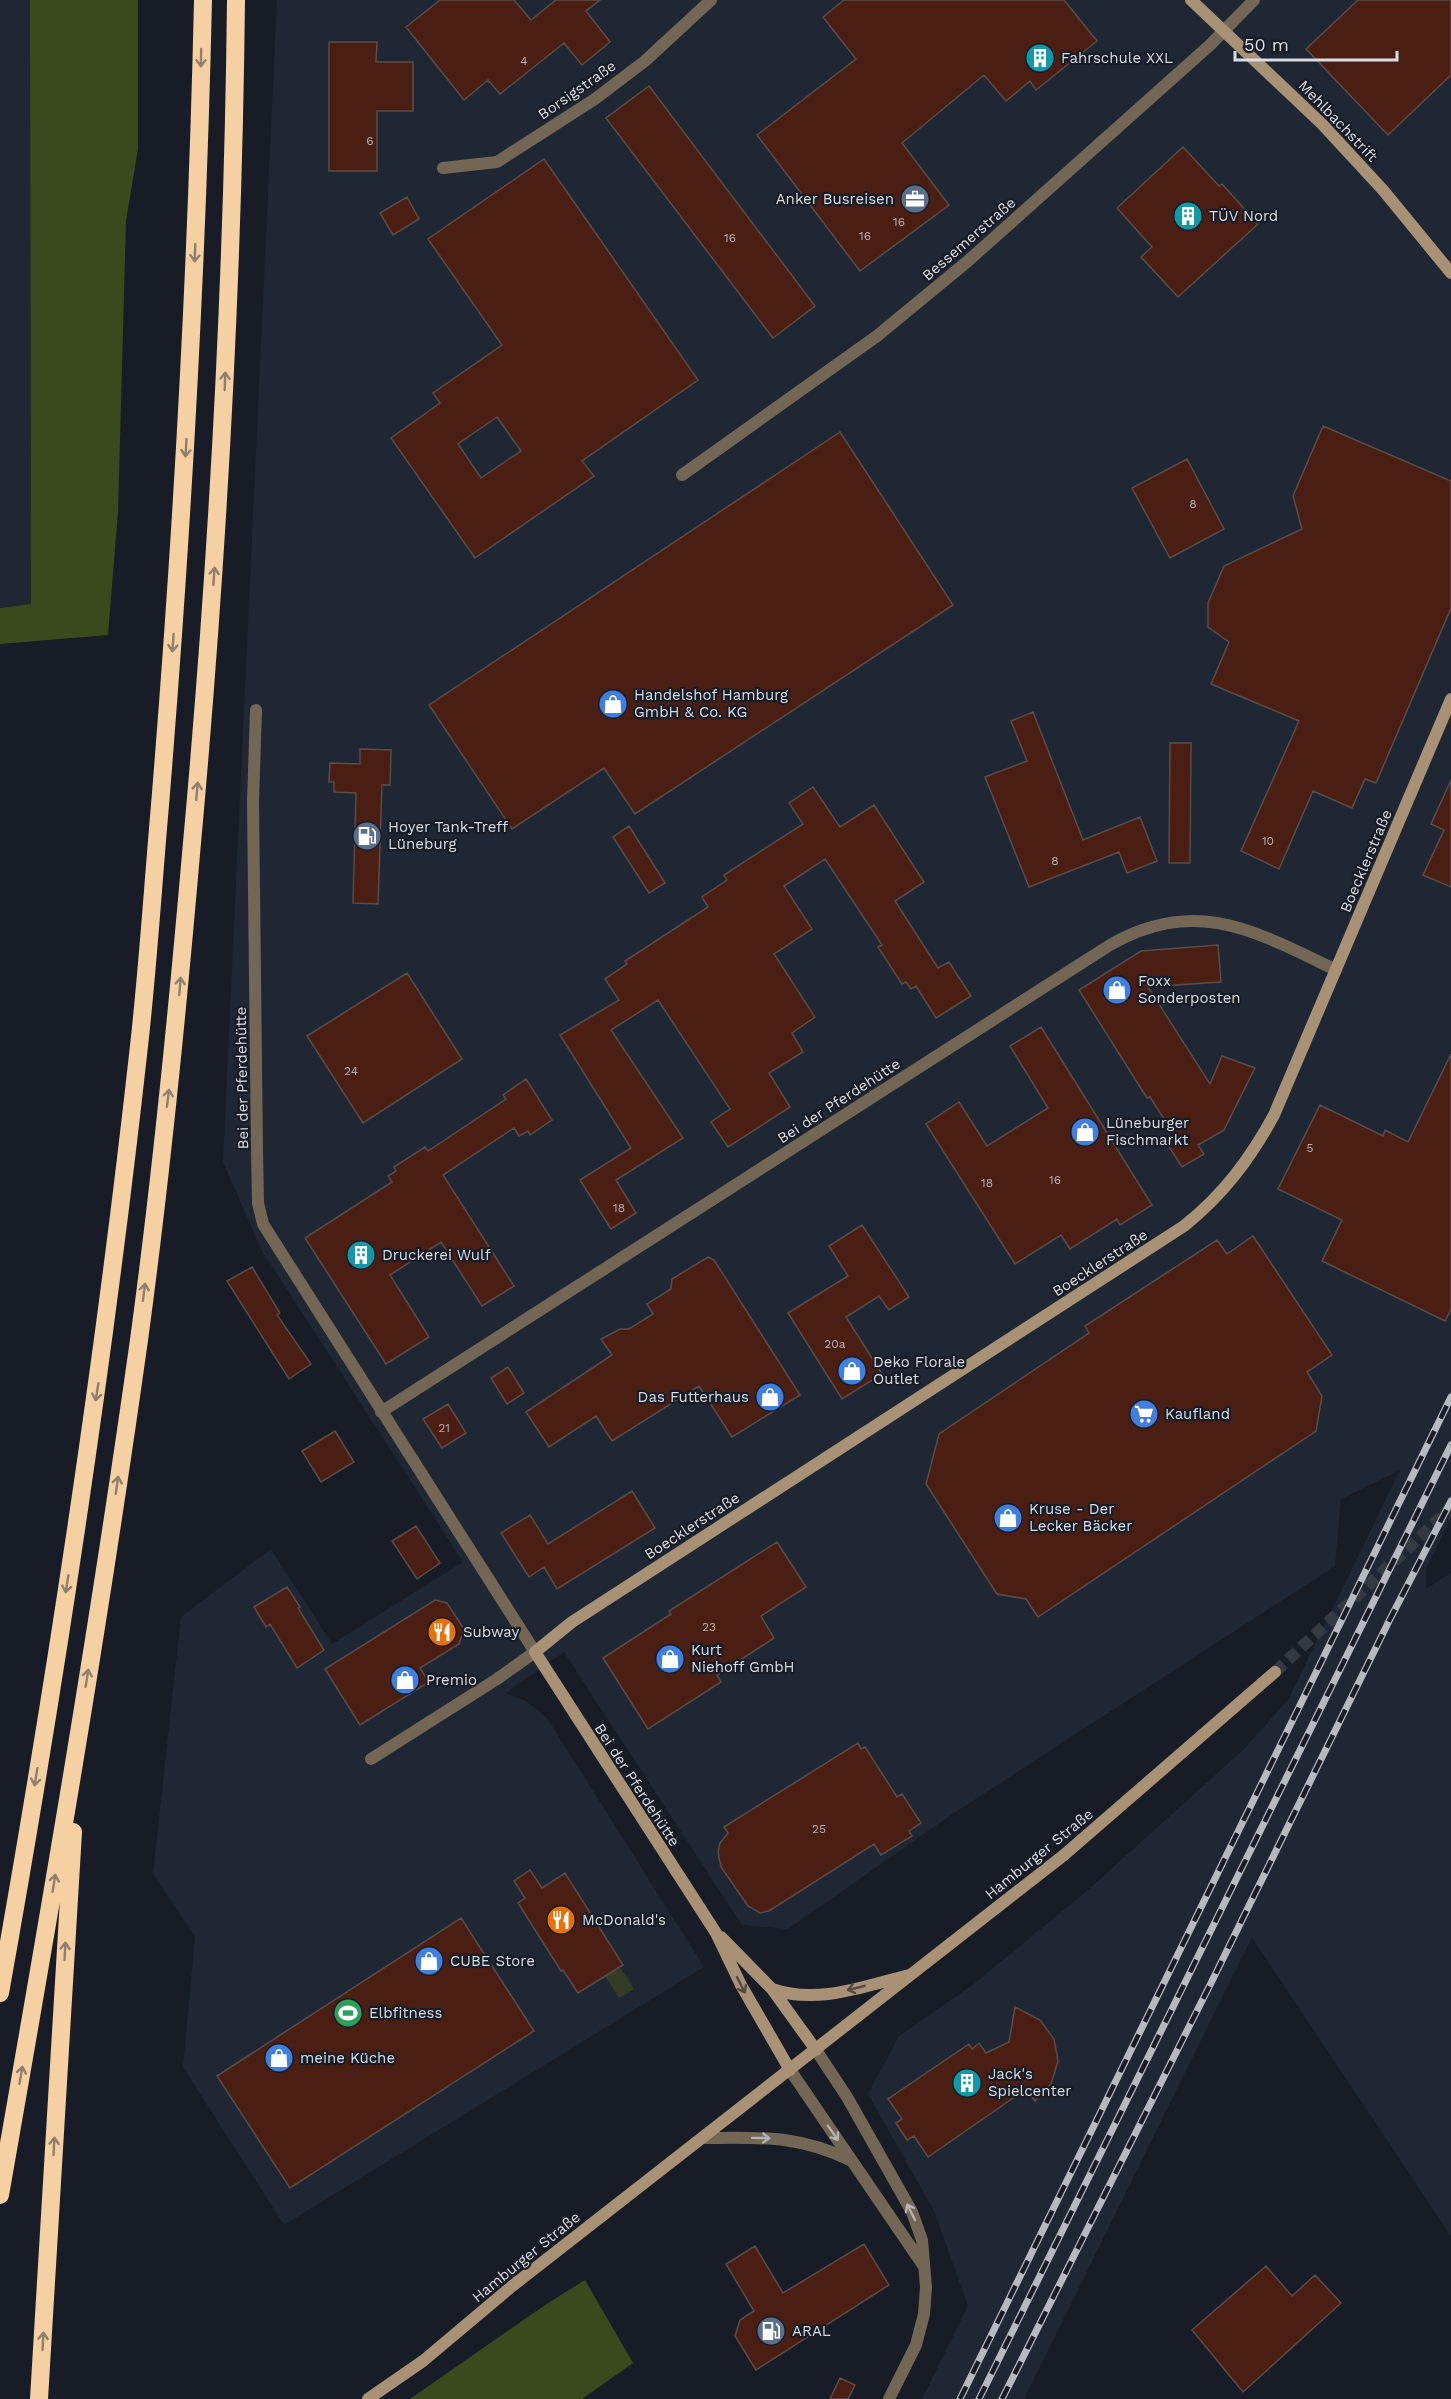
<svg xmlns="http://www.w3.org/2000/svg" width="1451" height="2399" font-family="'Work Sans',sans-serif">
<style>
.built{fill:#1f2735}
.green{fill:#343d23}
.forest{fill:#3b4a1c}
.building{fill:#4b1e14;stroke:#5a4c49;stroke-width:1.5;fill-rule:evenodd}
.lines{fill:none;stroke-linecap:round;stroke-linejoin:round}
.secondary-tunnel{stroke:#353942;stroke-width:12;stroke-dasharray:12 6;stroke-linecap:butt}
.street{stroke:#746655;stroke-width:12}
.secondary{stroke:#a89174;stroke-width:12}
.highway{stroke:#f4d0a3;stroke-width:18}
.rail-casing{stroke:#b5b9c0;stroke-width:7}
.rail{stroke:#181c26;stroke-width:4.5;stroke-dasharray:14;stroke-linecap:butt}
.oneway{stroke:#917f6b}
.oneway2{stroke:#524b45}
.oneway3{stroke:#b6b3b2}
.labels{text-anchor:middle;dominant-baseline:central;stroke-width:4.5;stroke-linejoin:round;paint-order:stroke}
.number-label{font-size:12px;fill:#b6adb0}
.poi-label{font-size:15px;fill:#dadde4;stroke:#181c26;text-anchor:start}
.street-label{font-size:15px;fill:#dadde4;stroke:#181c26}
</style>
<rect width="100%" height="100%" fill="#181c26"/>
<path class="built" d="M0,0H30L31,604L0,608Z
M277,0H1451V1518L1426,1569V1589L1451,1573V2236L1252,1937L1024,2399H922L968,2306L934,2211L868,2094L899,2036L974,1984L1089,1889L1243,1750L1288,1700L1400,1470L1341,1499L1335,1566L951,1815L788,1929L742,1925L564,1652L506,1693L526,1701L547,1718L704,1967L284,2225L183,2067L195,1937L153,1874L181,1617L271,1549L332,1644L463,1562L261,1249L223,1162Z"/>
<path class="green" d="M618,1964L634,1989L619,1998L603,1973Z"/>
<path class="forest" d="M30,0H138V149L126,221L118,512L108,635L0,644V608L31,604Z
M585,2280L633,2363L582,2399H410L545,2305Z"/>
<path class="building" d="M440,0H514L531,20L556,0H600L586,11L610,42L582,65L564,43L500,94L488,80L464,100L406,27Z
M844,0H1064L1097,41L1036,90L1030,81L1006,101L984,75L902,143L949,205L860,271L757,135L856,59L823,17Z
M1358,0H1451V75L1388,135L1306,49Z
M329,42H377L376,62H413V111H377V171H329Z
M649,86L815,306L773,338L606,118Z
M1183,147L1219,186L1222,184L1258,224L1178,297L1141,257L1152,247L1117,208Z
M544,159L698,380L582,461L594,476L475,558L391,438L440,403L433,393L502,345L428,239ZM497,417L521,451L481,478L458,444Z
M407,197L419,219L393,235L380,213Z
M1323,426L1451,481V608L1376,783L1365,779L1352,808L1313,791L1279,869L1241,851L1299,721L1211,684L1229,642L1208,627V603L1224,566L1302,529L1293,496Z
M840,432L953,605L635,814L604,768L512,829L429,705Z
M1187,459L1224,529L1170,558L1132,488Z
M1033,712L1083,840L1140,817L1157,861L1127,873L1119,852L1029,887L985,777L1027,761L1011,721Z
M1170,743H1191L1190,863H1169Z
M360,749L391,750L390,785H382L378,904L353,903L356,793L334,792V782H329L330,763L360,764Z
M1451,780V887L1423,875L1444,830L1431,824Z
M813,787L840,827L874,805L924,882L895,901L938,968L949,962L971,996L936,1018L916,986L911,989L906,982L902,984L878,947L882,945L825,859L784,886L812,929L774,954L815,1017L792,1033L803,1052L769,1073L790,1107L728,1147L711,1122L730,1109L658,1000L611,1030L683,1138L616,1180L636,1213L611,1229L580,1180L631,1148L560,1035L619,1000L605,979L627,964L625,961L708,907L702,897L727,880L724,875L803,824L789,803Z
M629,826L665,883L649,893L613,837Z
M1218,945L1221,982L1148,987L1210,1084L1222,1056L1255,1068L1224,1130L1198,1145L1204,1154L1182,1167L1166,1142L1175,1136L1150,1097L1147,1098L1079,990L1141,951Z
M407,973L462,1059L363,1123L307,1036Z
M1041,1027L1152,1205L1120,1225L1117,1219L1070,1249L1061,1235L1015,1264L926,1124L959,1102L987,1146L1048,1108L1010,1046Z
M1451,1054V1309L1445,1321L1322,1261L1342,1220L1278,1189L1320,1105L1383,1136L1385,1130L1408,1142Z
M526,1079L552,1120L530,1135L528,1131L519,1136L514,1128L443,1175L514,1286L482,1306L441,1242L390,1275L429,1337L386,1364L305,1238L392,1182L388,1176L396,1171L394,1167L425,1147L428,1151L506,1099L503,1095Z
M862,1225L909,1297L889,1310L879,1296L846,1317L882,1374L842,1399L788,1313L848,1276L829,1246Z
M1253,1236L1332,1355L1307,1372L1322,1396L1316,1431L1038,1617L1026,1599L997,1594L926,1484L939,1434L1089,1333L1085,1326L1217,1240L1227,1254Z
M708,1257L714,1260L800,1395L732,1437L699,1386L612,1441L596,1416L549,1447L526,1412L612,1355L601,1339L620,1329H629L653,1314L647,1304L671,1289L672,1279Z
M252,1267L280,1313L277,1315L311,1364L289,1379L227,1281Z
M508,1367L524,1393L507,1404L491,1378Z
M448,1404L466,1433L442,1448L423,1419Z
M335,1431L354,1462L321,1482L302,1451Z
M632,1491L655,1528L557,1589L544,1567L529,1577L501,1533L530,1515L548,1544Z
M416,1526L440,1563L417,1579L392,1541Z
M777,1542L806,1587L761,1616L774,1638L717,1675L721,1682L648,1729L603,1658L671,1614L669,1611Z
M287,1587L300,1607L298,1608L324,1650L297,1668L270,1624L266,1627L254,1607Z
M435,1600L447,1603L464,1629L459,1644L420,1668L429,1682L360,1725L325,1669Z
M858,1743L861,1749L865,1747L897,1797L902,1794L921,1823L909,1831L912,1836L881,1855L874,1844L769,1911L760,1913L748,1906L721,1867L718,1852L720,1843L728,1833L724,1827Z
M530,1870L542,1888L565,1873L623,1965L578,1993L563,1970L561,1971L518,1903L525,1898L514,1881Z
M461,1918L534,2031L290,2188L217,2076Z
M1015,2007L1040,2020L1054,2039L1058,2061L1051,2084L1035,2101L1026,2089L928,2157L914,2136L907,2140L896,2123L902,2119L888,2099L969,2044L972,2049L979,2043L986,2053L1009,2042Z
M864,2244L889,2285L756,2370L735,2336L740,2320L754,2311L726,2264L755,2246L783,2293Z
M1266,2266L1292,2296L1315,2275L1341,2303L1243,2392L1192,2330Z
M840,2378L855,2385L848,2399H830Z"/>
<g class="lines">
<path class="secondary-tunnel" d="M1275,1672L1451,1508"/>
<path class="street" d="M443,168L497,162L595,99L645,61L711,0
M682,475L877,336L968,261L1210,45L1254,0
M256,710L253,802L257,1150L258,1203L263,1224L535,1652L497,1679L371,1759
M381,1412L1110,945C1196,896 1255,931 1336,970
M816,2050L847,2097L912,2212L922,2240L926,2287L924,2314L916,2345L889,2399
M790,2070L923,2265
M702,2138C760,2138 796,2134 850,2160"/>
<path class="secondary" d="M1191,0L1322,124L1383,190L1451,273
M721,1937L772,1989L816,2050
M772,1989C818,2005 864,1986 909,1975
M790,2070L741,1985L716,1933L535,1652L572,1622L1184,1226C1223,1195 1250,1159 1274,1115L1451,699
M368,2399L423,2361L511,2287L1064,1855L1275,1672"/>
<path class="highway" d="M0,1993C56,1679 104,1363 139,1046C148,966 153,885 160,805C182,537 197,269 203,0
M0,2195C50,1910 99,1626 139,1340C161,1178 177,1016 191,854C217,570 233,285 236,0
M39,2399L73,1832"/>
<g class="rail-casing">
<path id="rail" d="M960,2399L1451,1397
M979,2399L1451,1445
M1002,2399L1211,1983L1390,1619L1451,1501"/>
</g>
<use href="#rail" class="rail"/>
</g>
<defs><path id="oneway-shaft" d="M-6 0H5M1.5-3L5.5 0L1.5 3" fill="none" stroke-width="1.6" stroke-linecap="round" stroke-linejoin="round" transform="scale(1.5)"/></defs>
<g class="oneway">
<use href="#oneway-shaft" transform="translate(201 58) rotate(91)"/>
<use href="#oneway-shaft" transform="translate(195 253) rotate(92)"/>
<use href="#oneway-shaft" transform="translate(225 381) rotate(-88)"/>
<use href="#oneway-shaft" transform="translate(186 448) rotate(93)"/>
<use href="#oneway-shaft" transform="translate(214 576) rotate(-86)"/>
<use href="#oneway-shaft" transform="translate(173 643) rotate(94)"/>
<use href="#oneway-shaft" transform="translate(197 791) rotate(-85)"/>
<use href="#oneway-shaft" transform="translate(180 986) rotate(-85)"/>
<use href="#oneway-shaft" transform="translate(168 1098) rotate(-83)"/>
<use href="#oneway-shaft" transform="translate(144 1292) rotate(-83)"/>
<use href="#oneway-shaft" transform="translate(97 1392) rotate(99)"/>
<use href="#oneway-shaft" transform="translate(117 1485) rotate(-82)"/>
<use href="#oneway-shaft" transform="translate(67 1584) rotate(99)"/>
<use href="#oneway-shaft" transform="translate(87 1678) rotate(-81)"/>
<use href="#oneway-shaft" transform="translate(36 1777) rotate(99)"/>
<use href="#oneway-shaft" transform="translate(54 1883) rotate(-81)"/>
<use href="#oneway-shaft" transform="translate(65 1951) rotate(-87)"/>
<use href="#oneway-shaft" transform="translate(21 2075) rotate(-80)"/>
<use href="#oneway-shaft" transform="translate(54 2146) rotate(-87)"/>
<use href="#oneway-shaft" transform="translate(43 2341) rotate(-87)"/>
</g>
<g class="oneway2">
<use href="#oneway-shaft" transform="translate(741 1985) rotate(63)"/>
<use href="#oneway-shaft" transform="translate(856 1988) rotate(166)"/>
</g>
<g class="oneway3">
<use href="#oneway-shaft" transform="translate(833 2133) rotate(55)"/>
<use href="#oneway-shaft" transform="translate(761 2138) rotate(1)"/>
<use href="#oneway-shaft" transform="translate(911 2212) rotate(-116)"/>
</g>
<defs>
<g id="building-disc" transform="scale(1.5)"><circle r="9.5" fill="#0f9aa8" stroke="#181c26"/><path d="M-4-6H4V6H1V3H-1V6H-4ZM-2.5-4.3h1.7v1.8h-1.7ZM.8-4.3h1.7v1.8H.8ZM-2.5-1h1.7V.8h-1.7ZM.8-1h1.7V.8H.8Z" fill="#fff"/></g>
<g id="office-disc" transform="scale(1.5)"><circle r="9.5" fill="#5c6f8a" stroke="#181c26"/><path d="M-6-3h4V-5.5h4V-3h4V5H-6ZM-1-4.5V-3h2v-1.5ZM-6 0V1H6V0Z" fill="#fff"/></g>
<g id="shop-disc" transform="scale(1.5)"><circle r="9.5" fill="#3f7fe0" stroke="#181c26"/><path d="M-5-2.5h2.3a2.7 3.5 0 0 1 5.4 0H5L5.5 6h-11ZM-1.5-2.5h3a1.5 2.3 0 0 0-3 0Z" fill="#fff"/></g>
<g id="fuel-disc" transform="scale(1.5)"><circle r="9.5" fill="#5c6f8a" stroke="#181c26"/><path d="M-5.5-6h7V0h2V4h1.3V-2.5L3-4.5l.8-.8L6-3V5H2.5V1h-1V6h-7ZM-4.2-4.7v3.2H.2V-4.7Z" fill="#fff"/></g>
<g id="supermarket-disc" transform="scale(1.5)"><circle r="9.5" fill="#3f7fe0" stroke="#181c26"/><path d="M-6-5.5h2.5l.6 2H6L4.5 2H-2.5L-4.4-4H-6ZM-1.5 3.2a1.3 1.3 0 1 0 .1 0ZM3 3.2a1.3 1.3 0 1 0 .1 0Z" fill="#fff"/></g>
<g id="restaurant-disc" transform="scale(1.5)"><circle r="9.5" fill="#e8710a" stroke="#181c26"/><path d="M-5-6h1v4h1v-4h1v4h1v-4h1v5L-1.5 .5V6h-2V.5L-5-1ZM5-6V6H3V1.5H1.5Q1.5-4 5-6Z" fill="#fff"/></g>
<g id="stadium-disc" transform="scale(1.5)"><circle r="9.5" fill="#2e9e5b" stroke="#181c26"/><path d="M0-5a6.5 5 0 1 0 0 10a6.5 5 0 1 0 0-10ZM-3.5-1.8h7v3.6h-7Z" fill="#fff"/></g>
</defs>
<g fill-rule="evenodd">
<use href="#building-disc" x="1040" y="58"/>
<use href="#office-disc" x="915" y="199"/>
<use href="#building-disc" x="1188" y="216"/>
<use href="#shop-disc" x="613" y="704"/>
<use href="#fuel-disc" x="367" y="836"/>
<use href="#shop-disc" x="1117" y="990"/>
<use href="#shop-disc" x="1085" y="1132"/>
<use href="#building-disc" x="361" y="1255"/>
<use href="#shop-disc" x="852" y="1371"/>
<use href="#shop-disc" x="770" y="1397"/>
<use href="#supermarket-disc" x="1144" y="1414"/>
<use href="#shop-disc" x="1008" y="1518"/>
<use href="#restaurant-disc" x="442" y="1632"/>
<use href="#shop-disc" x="670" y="1659"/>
<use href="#shop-disc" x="405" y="1680"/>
<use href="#restaurant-disc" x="561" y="1920"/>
<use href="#shop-disc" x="429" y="1961"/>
<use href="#stadium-disc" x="348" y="2013"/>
<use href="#shop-disc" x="279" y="2058"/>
<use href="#building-disc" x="967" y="2083"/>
<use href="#fuel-disc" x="771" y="2331"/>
</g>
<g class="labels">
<g class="number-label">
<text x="524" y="61">4</text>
<text x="370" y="141">6</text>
<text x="899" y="222">16</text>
<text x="865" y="236">16</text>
<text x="730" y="238">16</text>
<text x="1193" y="504">8</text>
<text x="1268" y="841">10</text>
<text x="1055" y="861">8</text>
<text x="351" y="1071">24</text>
<text x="1310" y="1148">5</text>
<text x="1055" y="1180">16</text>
<text x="987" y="1183">18</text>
<text x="619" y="1208">18</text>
<text x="835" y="1344">20a</text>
<text x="444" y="1428">21</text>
<text x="709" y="1627">23</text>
<text x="819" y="1829">25</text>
</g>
<g class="poi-label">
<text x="1061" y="58">Fahrschule XXL</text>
<text x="894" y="199" text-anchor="end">Anker Busreisen</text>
<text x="1209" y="216">TÜV Nord</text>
<text x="634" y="695">Handelshof Hamburg<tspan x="634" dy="17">GmbH &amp; Co. KG</tspan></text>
<text x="388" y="827">Hoyer Tank-Treff<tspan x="388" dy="17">Lüneburg</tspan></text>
<text x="1138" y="981">Foxx<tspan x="1138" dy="17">Sonderposten</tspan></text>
<text x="1106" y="1123">Lüneburger<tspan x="1106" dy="17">Fischmarkt</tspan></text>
<text x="382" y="1255">Druckerei Wulf</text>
<text x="873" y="1362">Deko Florale<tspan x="873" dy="17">Outlet</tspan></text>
<text x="749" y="1397" text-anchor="end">Das Futterhaus</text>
<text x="1165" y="1414">Kaufland</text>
<text x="1029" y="1509">Kruse - Der<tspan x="1029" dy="17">Lecker Bäcker</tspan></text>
<text x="463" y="1632">Subway</text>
<text x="691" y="1650">Kurt<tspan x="691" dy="17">Niehoff GmbH</tspan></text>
<text x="426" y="1680">Premio</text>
<text x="582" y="1920">McDonald's</text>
<text x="450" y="1961">CUBE Store</text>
<text x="369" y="2013">Elbfitness</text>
<text x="300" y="2058">meine Küche</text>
<text x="988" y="2074">Jack's<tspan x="988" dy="17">Spielcenter</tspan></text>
<text x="792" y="2331">ARAL</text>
</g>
<g class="street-label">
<text transform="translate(577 90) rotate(-35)">Borsigstraße</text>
<text transform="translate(1338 121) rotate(46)">Mehlbachstrift</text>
<text transform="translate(969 239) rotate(-41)">Bessemerstraße</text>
<text transform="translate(1366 861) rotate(-67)">Boecklerstraße</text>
<text transform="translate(242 1078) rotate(-91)">Bei der Pferdehütte</text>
<text transform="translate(839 1101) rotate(-33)">Bei der Pferdehütte</text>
<text transform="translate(1100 1263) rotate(-33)">Boecklerstraße</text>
<text transform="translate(692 1526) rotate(-33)">Boecklerstraße</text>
<text transform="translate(637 1785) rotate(57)">Bei der Pferdehütte</text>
<text transform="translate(1039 1854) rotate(-39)">Hamburger Straße</text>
<text transform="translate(526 2257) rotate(-39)">Hamburger Straße</text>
</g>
</g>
<path d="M1235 51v9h162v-9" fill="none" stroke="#dadde4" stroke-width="3"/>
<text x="1244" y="51" font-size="18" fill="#dadde4" stroke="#181c26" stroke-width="4.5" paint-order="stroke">50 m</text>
</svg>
